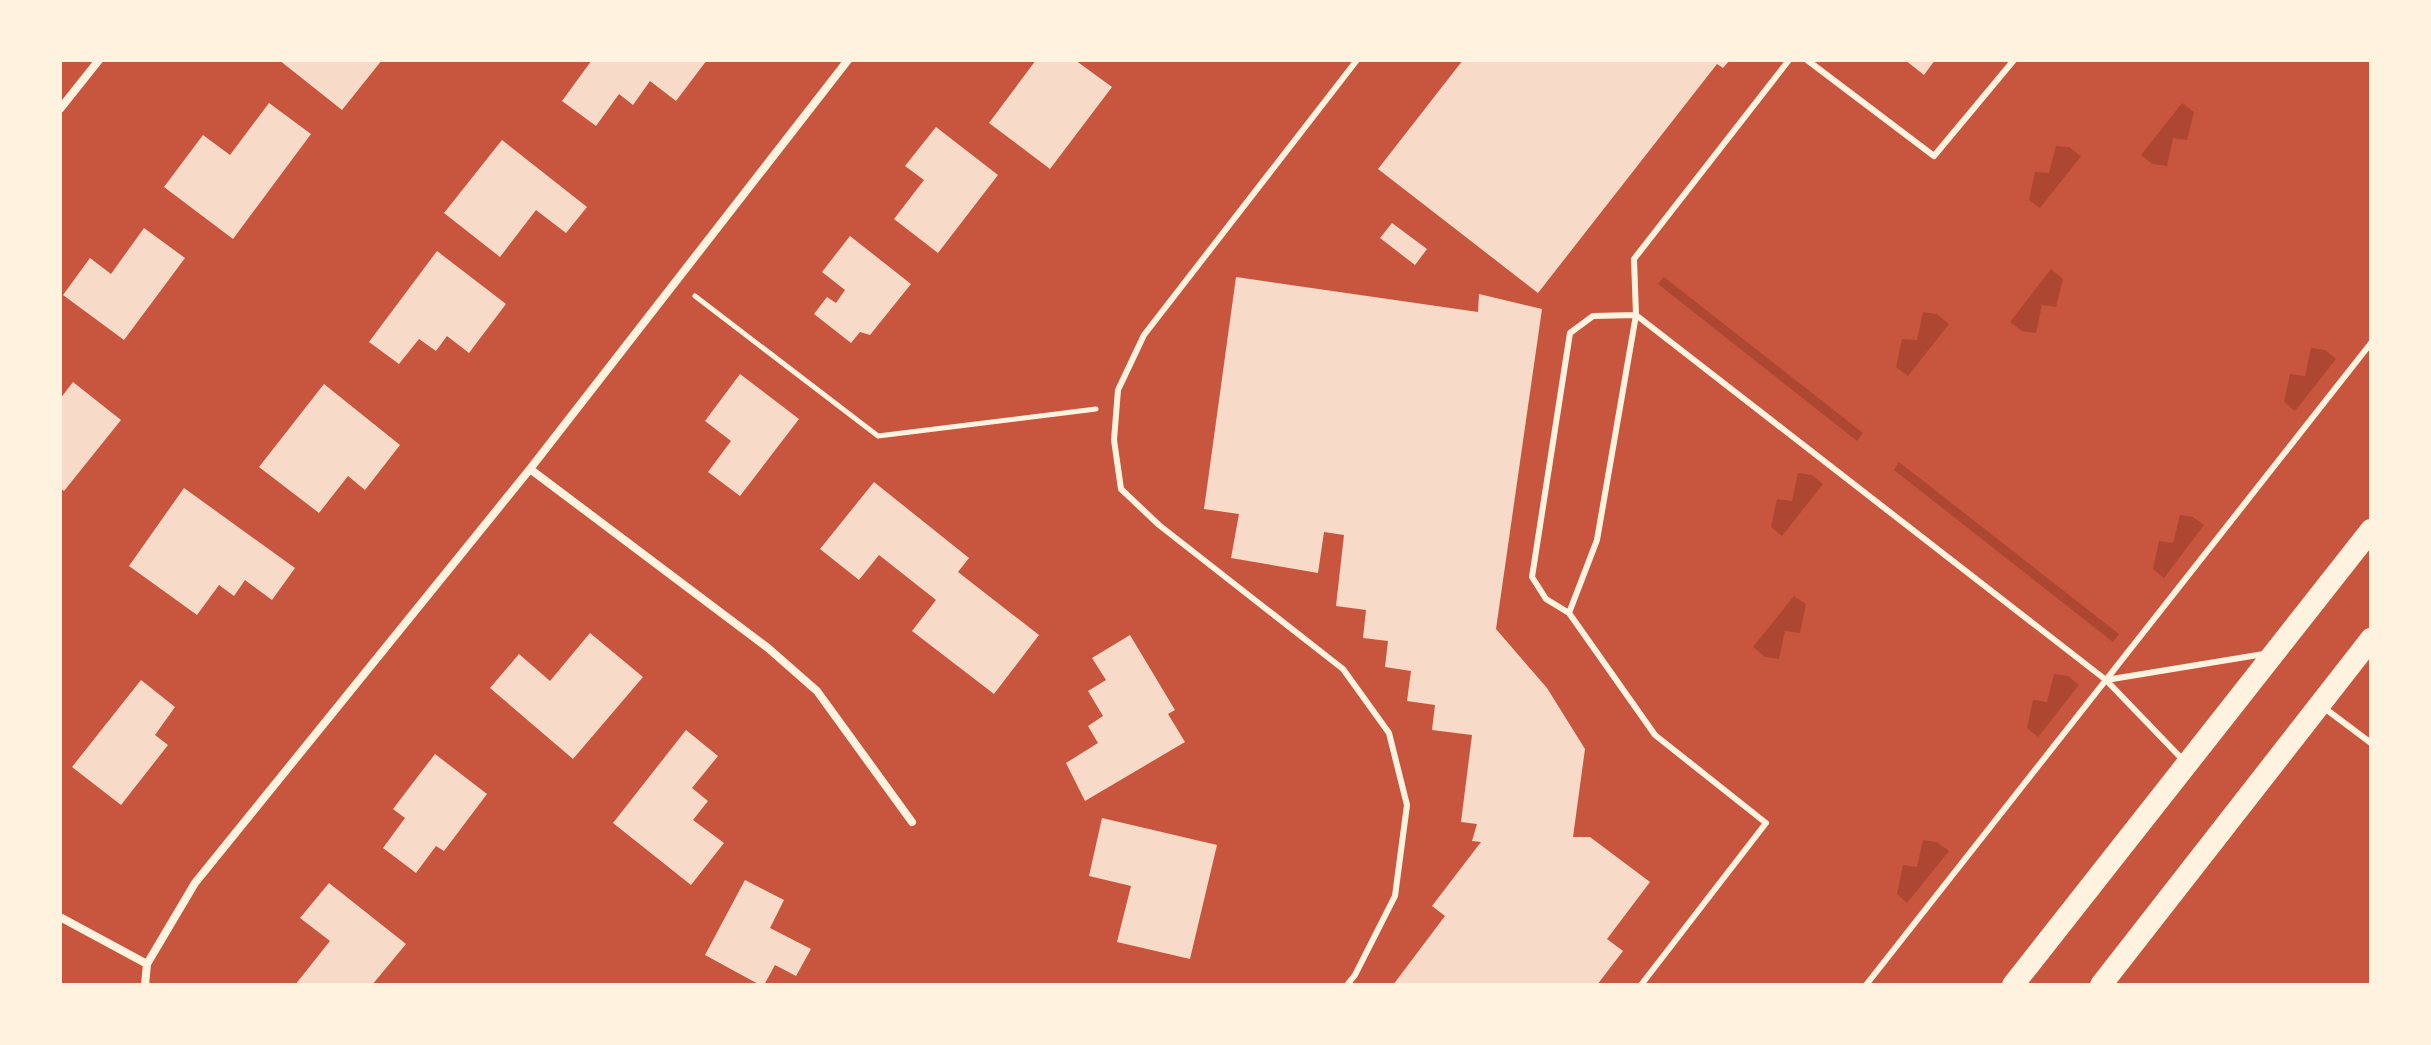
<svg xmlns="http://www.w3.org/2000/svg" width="2431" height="1045" font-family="'Golos Text',sans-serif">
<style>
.green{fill:#ae4732}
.building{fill:#f7dbc8}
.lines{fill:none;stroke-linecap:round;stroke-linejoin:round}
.path{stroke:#fff3e0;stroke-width:5}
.service{stroke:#fff3e0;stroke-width:6}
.minor{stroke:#fff3e0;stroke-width:8}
.trunk{stroke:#fff3e0;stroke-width:22}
</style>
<rect width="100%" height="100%" fill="#c8553d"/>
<path class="green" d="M2182,103L2194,112L2187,140L2173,138L2167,166L2152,164L2141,155Z
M2056,146L2069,147L2081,156L2040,208L2029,200L2035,172L2049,173Z
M2051,269L2063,279L2056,307L2042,305L2036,333L2022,331L2010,322Z
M1664,277L1863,433L1857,441L1658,284Z
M1923,312L1937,314L1949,324L1908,376L1896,367L1902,339L1917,340Z
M2311,348L2325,350L2336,359L2295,411L2284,402L2290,374L2305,376Z
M1899,462L2119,634L2113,642L1894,470Z
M1798,473L1812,475L1823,484L1782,536L1771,527L1777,499L1792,501Z
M2180,515L2193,517L2204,525L2164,578L2153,569L2159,541L2173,543Z
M1794,596L1806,604L1800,633L1785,631L1779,659L1765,657L1753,647Z
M2054,674L2068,676L2079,685L2038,737L2027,728L2033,700L2047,702Z
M1923,840L1937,842L1949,851L1907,903L1897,894L1903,865L1917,867Z"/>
<path class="building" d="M279,60H382L342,110Z
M592,60H707L676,101L650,81L633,105L619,94L596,126L562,101Z
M1036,60H1075L1112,87L1050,169L989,123Z
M1463,60H1730L1723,68L1717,64L1538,293L1378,169Z
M1905,60H1935L1924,75Z
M269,103L311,134L233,239L164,187L203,135L230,155Z
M936,127L998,175L938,253L894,219L924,180L905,166Z
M502,140L587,207L566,233L536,210L500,257L444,213Z
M1392,223L1427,249L1415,265L1380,238Z
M144,228L185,258L124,340L63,295L90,258L111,274Z
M850,236L911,284L870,335L860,332L851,343L814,314L827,297L836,303L845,290L822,272Z
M437,251L506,304L469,353L447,336L436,351L419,339L399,364L369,342Z
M1236,277L1478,312L1479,294L1542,309L1496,629L1547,688L1585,749L1573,837H1590L1650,882L1607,939L1623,951L1597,985H1393L1445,916L1432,906L1481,842L1472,841L1477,824L1461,822L1472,735L1432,730L1435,705L1407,701L1411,671L1385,667L1388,641L1363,638L1366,610L1336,606L1344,535L1324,532L1318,573L1231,558L1239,514L1204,509Z
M740,374L799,419L740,496L708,472L731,441L705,421Z
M73,382L121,420L64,491L60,488V399Z
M324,384L400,445L365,490L348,476L319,513L259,467Z
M874,482L969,558L958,572L1039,635L994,694L912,631L936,600L879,555L859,580L820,549Z
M184,488L295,568L272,600L245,580L234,596L219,585L197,615L129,566Z
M590,633L643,677L573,759L490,688L519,654L550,681Z
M1130,635L1175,710L1168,714L1185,742L1085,801L1066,763L1098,743L1088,726L1103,716L1088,691L1106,680L1092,658Z
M141,680L175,707L155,735L168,745L121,805L72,767Z
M686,730L718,756L692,788L708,801L693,820L724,843L691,885L613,823Z
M435,754L487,794L444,851L436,846L416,873L383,848L405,818L393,809Z
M1102,818L1217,845L1190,959L1117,942L1131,886L1089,876Z
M745,880L784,900L770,928L811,949L796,976L775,965L764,985H760L705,955Z
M329,883L406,944L372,985H295L330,941L300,918Z"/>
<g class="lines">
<path class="path" d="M695,296L878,436L1096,409"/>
<path class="service" d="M1807,60L1934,156L2014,60
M1569,613L1597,540L1636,315L2106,680L2185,762
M2106,680L2264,654
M2323,707L2371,743
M1347,985L1355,975L1395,896L1407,805L1389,733L1343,669L1159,525L1121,489L1114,440L1118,390L1144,335L1357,60
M1641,985L1766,823L1655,735L1569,613L1546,599L1532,577L1570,333L1593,316L1636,315L1634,259L1789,60
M1866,985L2371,343"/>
<path class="minor" d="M60,109L99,60
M530,469L768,648L817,691L912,822
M60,917L147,964
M145,985L147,964L195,883L530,469L848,60"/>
<path class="trunk" d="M2013,985L2371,530
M2101,985L2371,639"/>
</g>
<rect width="2431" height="1045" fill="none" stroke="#fff3e0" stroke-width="124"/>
</svg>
